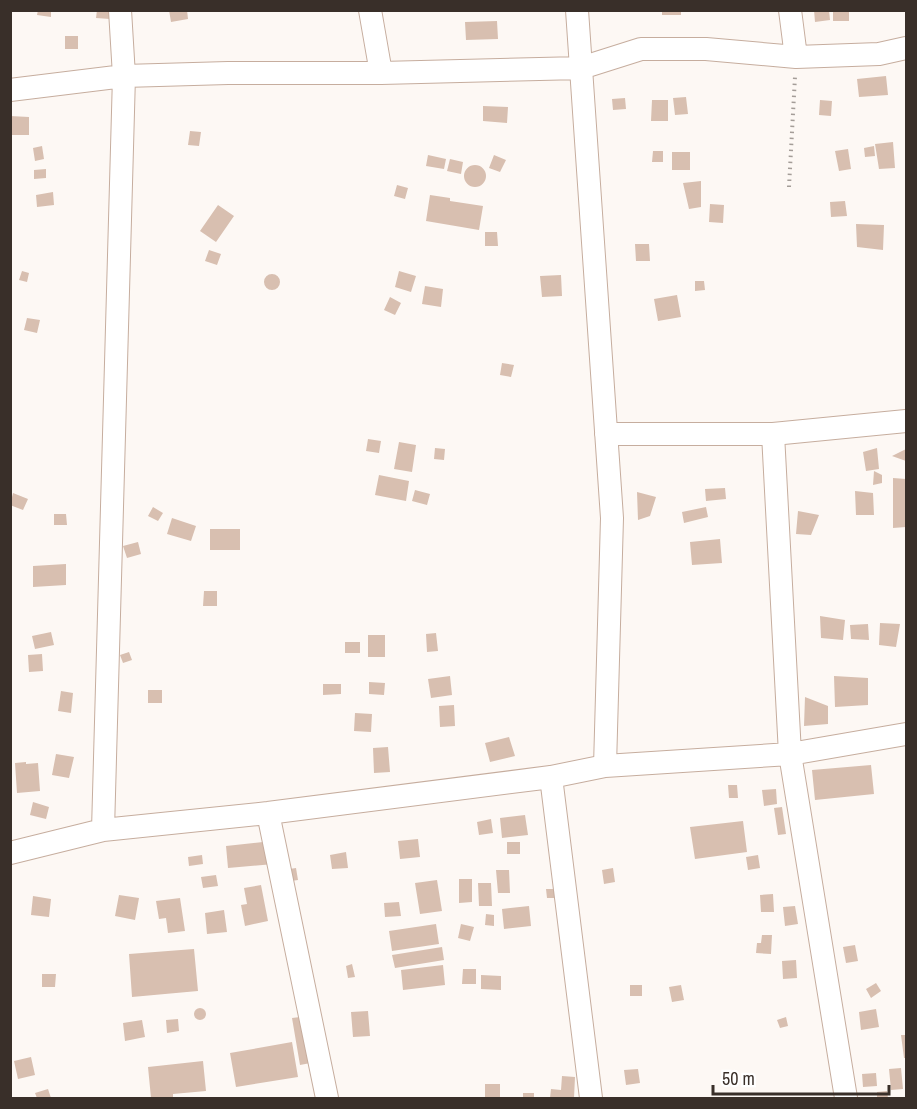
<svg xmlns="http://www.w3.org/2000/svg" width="917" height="1109" font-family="'Archivo Narrow',sans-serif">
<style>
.building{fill:#d8bfb0}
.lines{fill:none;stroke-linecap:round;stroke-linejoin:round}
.minor-casing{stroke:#c6ad9e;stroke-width:24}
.path{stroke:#a49d98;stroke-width:4;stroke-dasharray:1.5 4.5;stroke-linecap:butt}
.minor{stroke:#fff;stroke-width:22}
</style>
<rect width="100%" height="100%" fill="#fdf8f4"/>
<path class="building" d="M38,10H51V17L37,15Z
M97,10H111L110,19L96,18Z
M169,10H187L188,19L171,22Z
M662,10H681V15H662Z
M814,10H829L830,20L815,22Z
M833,10H849V21H833Z
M497,21L498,39L466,40L465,22Z
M65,36H78V49H65Z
M886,76L888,95L859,97L857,79Z
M686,97L688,114L675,115L673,98Z
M625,98L626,109L613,110L612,99Z
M652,100H668V121H651Z
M820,100L832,101L831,116L819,115Z
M483,106L508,107L507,123L483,121Z
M10,116L29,117V135H10Z
M190,131L201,132L199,146L188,145Z
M893,142L895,168L879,169L875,144Z
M42,146L44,159L35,161L33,148Z
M874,146L875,156L865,157L864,148Z
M848,149L851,169L839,171L835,151Z
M653,151H663V162H652Z
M672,152H690V170H672Z
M428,155L446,159L444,169L426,166Z
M494,155L506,160L500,172L489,168Z
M450,159L463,162L461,174L447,171Z
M464 176a11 11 0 1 1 22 0a11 11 0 1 1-22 0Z
M46,169V178L34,179V170Z
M701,181V207L689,209L683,183Z
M397,185L408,188L405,199L394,196Z
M53,192L54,205L37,207L36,195Z
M430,195L450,198V201L483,206L479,230L426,221Z
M845,201L847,216L831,217L830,202Z
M710,204L724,205L723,223L709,222Z
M218,205L234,216L216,242L200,231Z
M856,224L884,225L883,250L857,247Z
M485,232H497L498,246H485Z
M635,244H649L650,261H636Z
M209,250L221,254L217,265L205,261Z
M22,271L29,273L27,282L19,280Z
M399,271L416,276L411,292L395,287Z
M264 282a8 8 0 1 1 16 0a8 8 0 1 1-16 0Z
M561,275L562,296L542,297L540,276Z
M695,281H704L705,290L695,291Z
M425,286L443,289L441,307L422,304Z
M677,295L681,317L658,321L654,299Z
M390,297L401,303L395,315L384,310Z
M27,318L40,320L37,333L24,330Z
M502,363L514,365L511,377L500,375Z
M368,439L381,441L379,453L366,451Z
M399,442L416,445L412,472L394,469Z
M435,448L445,449L444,460L434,459Z
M877,448L879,469L866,471L863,452Z
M906,449V461L892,456Z
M874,471L882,475V483L873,485Z
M379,475L409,481L406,501L375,495Z
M893,478L906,479V527L893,528Z
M725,488L726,499L706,501L705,489Z
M415,490L430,494L427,505L412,501Z
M855,491L873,493L874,515H856Z
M637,492L656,497L650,516L638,520Z
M13,493L28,499L23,510L10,505Z
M153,507L163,513L158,521L148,516Z
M706,507L708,517L684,523L682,512Z
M798,511L819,515L811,535L796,534Z
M54,514H66L67,525H54Z
M172,518L196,526L191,541L167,534Z
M210,529H240V550H210Z
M720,539L722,563L692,565L690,542Z
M138,542L141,554L127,558L123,546Z
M66,564V585L33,587V566Z
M204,591H217V606H203Z
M820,616L845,620L843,640L821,638Z
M880,623L900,624L896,647L879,645Z
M868,624L869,640L851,639L850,625Z
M51,632L54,645L35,649L32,636Z
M436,633L438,651L427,652L426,634Z
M368,635H385V657H368Z
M345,642H360V653H345Z
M129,652L132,660L123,663L120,655Z
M42,654L43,671L29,672L28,655Z
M450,676L452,695L431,698L428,679Z
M834,676L868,678V705L835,707Z
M369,682L385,683L384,695L369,694Z
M323,684H341V694L323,695Z
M148,690H162V703H148Z
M61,691L73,693L71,713L58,711Z
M805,697L828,706V724L804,726Z
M454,705L455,726L440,727L439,706Z
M355,713L372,714L371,732L354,731Z
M509,737L515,756L490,762L485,743Z
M388,747L390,772L374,773L373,748Z
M56,754L74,757L69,778L52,775Z
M26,762V764L38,763L40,791L17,793L15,763Z
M871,765L874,794L815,800L812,770Z
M728,785H737L738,798H729Z
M776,789L777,804L764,806L762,790Z
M33,802L49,807L46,819L30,815Z
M782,807L786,834L778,835L774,808Z
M525,815L528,835L502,838L500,818Z
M491,819L493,833L479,835L477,822Z
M743,821L747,852L695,859L690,827Z
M418,839L420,857L400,859L398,841Z
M272,841L274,864L228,868L226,846Z
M507,842H520V854H507Z
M346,852L348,868L332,869L330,855Z
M202,855L203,864L189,866L188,857Z
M758,855L760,868L748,870L746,857Z
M296,868L298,880L285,882L283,870Z
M613,868L615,882L604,884L602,870Z
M496,870H509L510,893H498Z
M216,875L218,886L203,888L201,877Z
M459,879H472V902L459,903Z
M437,880L442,911L420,914L415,883Z
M478,883H491L492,906H479Z
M261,885L268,921L245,926L241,905L247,904L244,888Z
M546,889H554L555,898H547Z
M773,894L774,912H761L760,895Z
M119,895L139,898L135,920L115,916Z
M33,896L51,899L49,917L31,915Z
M180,898L185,931L168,933L166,918L159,919L156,901Z
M399,902L401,916L385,917L384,903Z
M529,906L531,926L504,929L502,909Z
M795,906L798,924L785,926L783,907Z
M224,910L227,932L207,934L205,913Z
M486,914L494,915V926L485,925Z
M436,924L439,944L392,951L389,931Z
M461,924L474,927L470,941L458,938Z
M762,935H772L771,954L756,953L757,943H761Z
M855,945L858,961L846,963L843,947Z
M442,947L444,960L395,968L392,955Z
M194,949L198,991L132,997L129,954Z
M796,960L797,978L783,979L782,961Z
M352,964L355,977L348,978L346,966Z
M443,965L445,985L403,990L401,970Z
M463,969H476V984H462Z
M42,974H56L55,987H42Z
M481,975L501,976V990L481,989Z
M876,983L881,991L871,998L866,989Z
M630,985H642V996H630Z
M681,985L684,1000L672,1002L669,987Z
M194 1014a6 6 0 1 1 12 0a6 6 0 1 1-12 0Z
M876,1009L879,1027L861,1030L859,1012Z
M368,1011L370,1036L353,1037L351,1012Z
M308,1016L316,1062L300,1065L292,1018Z
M786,1017L788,1026L780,1028L777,1020Z
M178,1019L179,1031L167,1033L166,1020Z
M142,1020L145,1037L125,1041L123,1023Z
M901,1035H906V1058H904Z
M292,1042L298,1077L236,1087L230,1053Z
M31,1057L35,1075L18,1079L14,1061Z
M203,1061L206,1091L173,1094V1098H151L148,1067Z
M901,1068L903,1089L891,1090L889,1069Z
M638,1069L640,1083L626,1085L624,1070Z
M876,1073L877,1086L863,1087L862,1074Z
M562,1076L575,1077L574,1098H550L551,1089L561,1090Z
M485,1084H500V1098H485Z
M48,1089L51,1098H37L35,1093Z
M887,1091L888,1098H877V1092Z
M523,1093H534V1098H523Z"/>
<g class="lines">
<g class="minor-casing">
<path id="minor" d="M370,10L381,73
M577,10L612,518L605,766
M790,10L796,57
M10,90L124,76L228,73H381L581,68L641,49H706L796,57L879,54L906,48
M606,434H773L906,421
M773,434L790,754L846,1098
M551,777L591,1098
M268,813L327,1098
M103,830L124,76L120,10
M10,853L103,830L268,813L551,777L605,766L790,754L906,734"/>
</g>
<path class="path" d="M789,187L795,77"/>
<use href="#minor" class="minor"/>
</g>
<rect width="917" height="1109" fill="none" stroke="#392f29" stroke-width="24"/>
<path d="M713 1085v9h176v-9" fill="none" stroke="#392f29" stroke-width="3"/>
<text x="722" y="1085" font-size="18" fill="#392f29" stroke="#ffffff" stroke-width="4.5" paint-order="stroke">50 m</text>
</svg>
